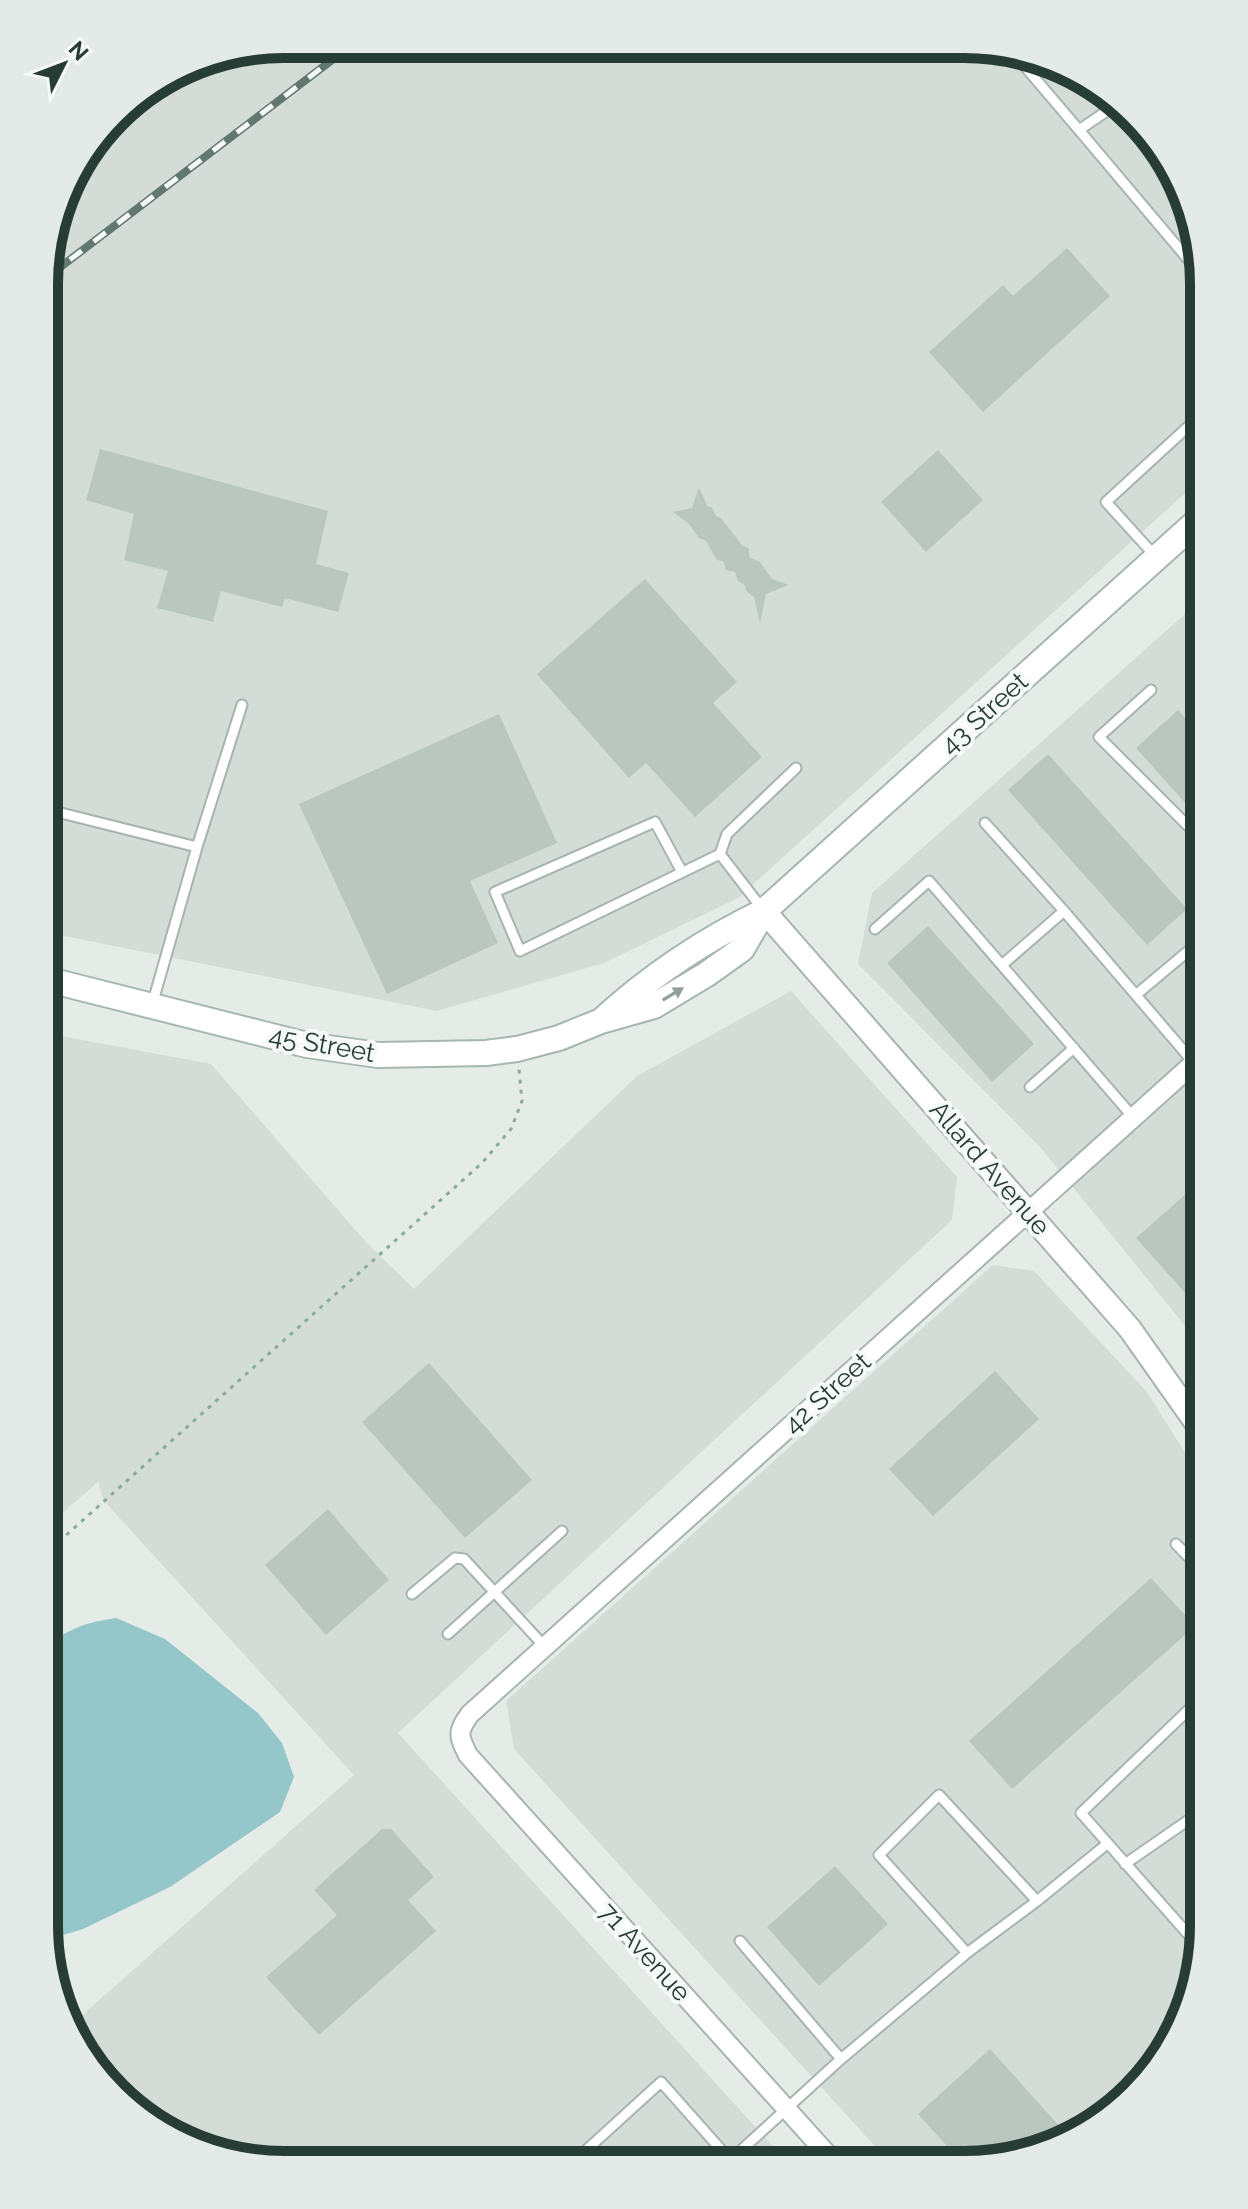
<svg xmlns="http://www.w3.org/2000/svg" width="1248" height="2209" font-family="Raleway,sans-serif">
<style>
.built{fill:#d3dcd7}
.water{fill:#94c6ca}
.building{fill:#bac7c1}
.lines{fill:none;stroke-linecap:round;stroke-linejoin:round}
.service-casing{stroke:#a8b4ae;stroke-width:13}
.minor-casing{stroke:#a8b4ae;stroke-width:22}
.tertiary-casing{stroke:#a8b4ae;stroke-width:26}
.secondary-casing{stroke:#a5b7af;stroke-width:28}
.path{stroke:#89ac9e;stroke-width:3;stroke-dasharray:4 6;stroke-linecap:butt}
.service{stroke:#fff;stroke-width:9}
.minor{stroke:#fff;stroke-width:18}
.tertiary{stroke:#fff;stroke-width:22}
.secondary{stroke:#fff;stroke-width:24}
.rail-casing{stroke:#61776f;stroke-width:8}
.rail{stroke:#f5f9f7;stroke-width:5;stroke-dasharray:15;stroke-linecap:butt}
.oneway{fill:#929e9a}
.labels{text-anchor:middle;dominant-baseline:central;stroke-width:8;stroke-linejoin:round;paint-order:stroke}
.street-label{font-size:26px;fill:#263c34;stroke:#f5f9f7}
.rim{fill:none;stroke:#263c34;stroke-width:10}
</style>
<rect width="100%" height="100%" fill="#e5ece8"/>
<path class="built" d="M284,44L1010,49L1122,103L1191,207L1204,284V476L738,898L604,963L437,1011L45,932L46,253L69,178L126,104L193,62Z
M1204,597V1349L1041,1148L858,964L872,893Z
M791,991L957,1177L952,1220L398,1733L789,2164L253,2163L192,2147L126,2106L72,2024L354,1775L104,1501L98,1482L44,1529L45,1033L211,1064L366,1242L414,1289L637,1076Z
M993,1265L1034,1271L1147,1392L1204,1483L1203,1941L1191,2002L1155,2071L1110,2116L1041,2152L964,2165H892L514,1749L506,1701Z"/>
<path class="water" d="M116,1618L165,1639L258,1713L282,1743L294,1777L280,1812L170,1887L83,1929L47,1940L44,1925V1649C66,1629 87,1622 116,1618Z"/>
<path class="building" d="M1067,248L1110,296L983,412L929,352L1003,285L1013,296Z
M100,449L328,511L316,564L349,573L338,612L285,598L282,607L221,591L213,622L157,608L168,571L124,560L134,514L86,500Z
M938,450L983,500L926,552L881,502Z
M699,487L707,506L712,508L716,516L721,518L742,545L749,549V557L760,562L772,579L789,585L766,594L760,623L754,597L746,591L745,585L738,581L735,572L726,570L723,561L717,560L706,541L699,538L689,524L673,512L692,508Z
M645,579L737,682L713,703L762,757L695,817L646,763L629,778L537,674Z
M1178,710L1204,739V824L1136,748Z
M499,714L557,843L470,881L498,943L387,994L299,804Z
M1048,754L1187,909L1147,945L1008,790Z
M928,926L1034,1044L992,1082L887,963Z
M1204,1178V1314L1136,1238Z
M429,1363L532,1480L465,1538L362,1422Z
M995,1371L1039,1419L933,1516L889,1469Z
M328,1509L389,1580L326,1635L265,1565Z
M1151,1578L1195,1626L1012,1789L969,1741Z
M382,1829H391L434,1877L408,1900L436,1931L319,2035L266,1977L337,1915L314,1890Z
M835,1866L888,1924L819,1986L767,1927Z
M990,2049L1062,2129L1035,2153L964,2165L918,2114Z
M102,2054L167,2126L164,2129L126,2106L95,2059Z"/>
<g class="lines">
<g class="service-casing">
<path id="service" d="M1010,49L1079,130
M1120,102L1079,130L1203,277
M1156,557L1106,502L1204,412
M1151,690L1099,737L1204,842
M45,809L197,847L152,1005
M985,823L1064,911L1002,965
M197,847L242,705
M720,854L727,834L796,768
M682,872L655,822L495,892L520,951L720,854L764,911
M1064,911L1194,1063
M875,929L929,881L1133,1117
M1137,994L1187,952
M1030,1087L1074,1048
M1176,1544L1204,1573
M412,1594L455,1558L464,1559L545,1647
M448,1634L562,1531
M1125,1864L1203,1810
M1037,1901L939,1795L879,1855L967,1953L1037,1901L1107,1844
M740,1941L841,2059
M1202,1950L1081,1813L1204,1695
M571,2164L661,2082L732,2162
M726,2164L841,2059L967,1953"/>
</g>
<g class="minor-casing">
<path id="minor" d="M837,2165L468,1755C458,1735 457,1732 470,1714L1204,1054"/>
</g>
<g class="tertiary-casing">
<path id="tertiary" d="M764,911L1130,1329L1204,1434"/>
</g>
<g class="secondary-casing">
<path id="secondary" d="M45,979L307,1045L378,1055L486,1053L517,1049L559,1038L601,1021L654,1006L707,974L742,949L764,911
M601,1021C650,976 704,940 764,911L1204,515"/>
</g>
<path class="path" d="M44,1555L482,1163L511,1129L522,1101L519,1069"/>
<use href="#service" class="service"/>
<use href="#minor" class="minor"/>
<use href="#tertiary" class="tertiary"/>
<use href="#secondary" class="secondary"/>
<g class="rail-casing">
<path id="rail" d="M46,278L353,44"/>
</g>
<use href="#rail" class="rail"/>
</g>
<defs><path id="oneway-solid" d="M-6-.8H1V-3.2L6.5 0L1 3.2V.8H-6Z" transform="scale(2)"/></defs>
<use class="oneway" href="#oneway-solid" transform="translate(673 994) rotate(-31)"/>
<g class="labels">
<g class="street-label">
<text transform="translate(984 713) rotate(-42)">43 Street</text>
<text transform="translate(322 1044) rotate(10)">45 Street</text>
<text transform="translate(990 1168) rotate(49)">Allard Avenue</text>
<text transform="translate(827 1393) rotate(-42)">42 Street</text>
<text transform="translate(645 1952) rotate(48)">71 Avenue</text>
</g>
</g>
<path d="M0 0H1248V2209H0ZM284 58H964A226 226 0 0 1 1190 284V1925A226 226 0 0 1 964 2151H284A226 226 0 0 1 58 1925V284A226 226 0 0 1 284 58Z" fill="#e4eae7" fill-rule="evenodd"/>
<path class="rim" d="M284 58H964A226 226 0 0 1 1190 284V1925A226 226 0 0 1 964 2151H284A226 226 0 0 1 58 1925V284A226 226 0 0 1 284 58Z"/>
<g transform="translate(64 64) rotate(48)" stroke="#f5f9f7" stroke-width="6" paint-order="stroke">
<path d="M0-6L14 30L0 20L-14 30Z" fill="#263c34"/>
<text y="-12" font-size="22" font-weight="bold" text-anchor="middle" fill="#263c34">N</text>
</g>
</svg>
